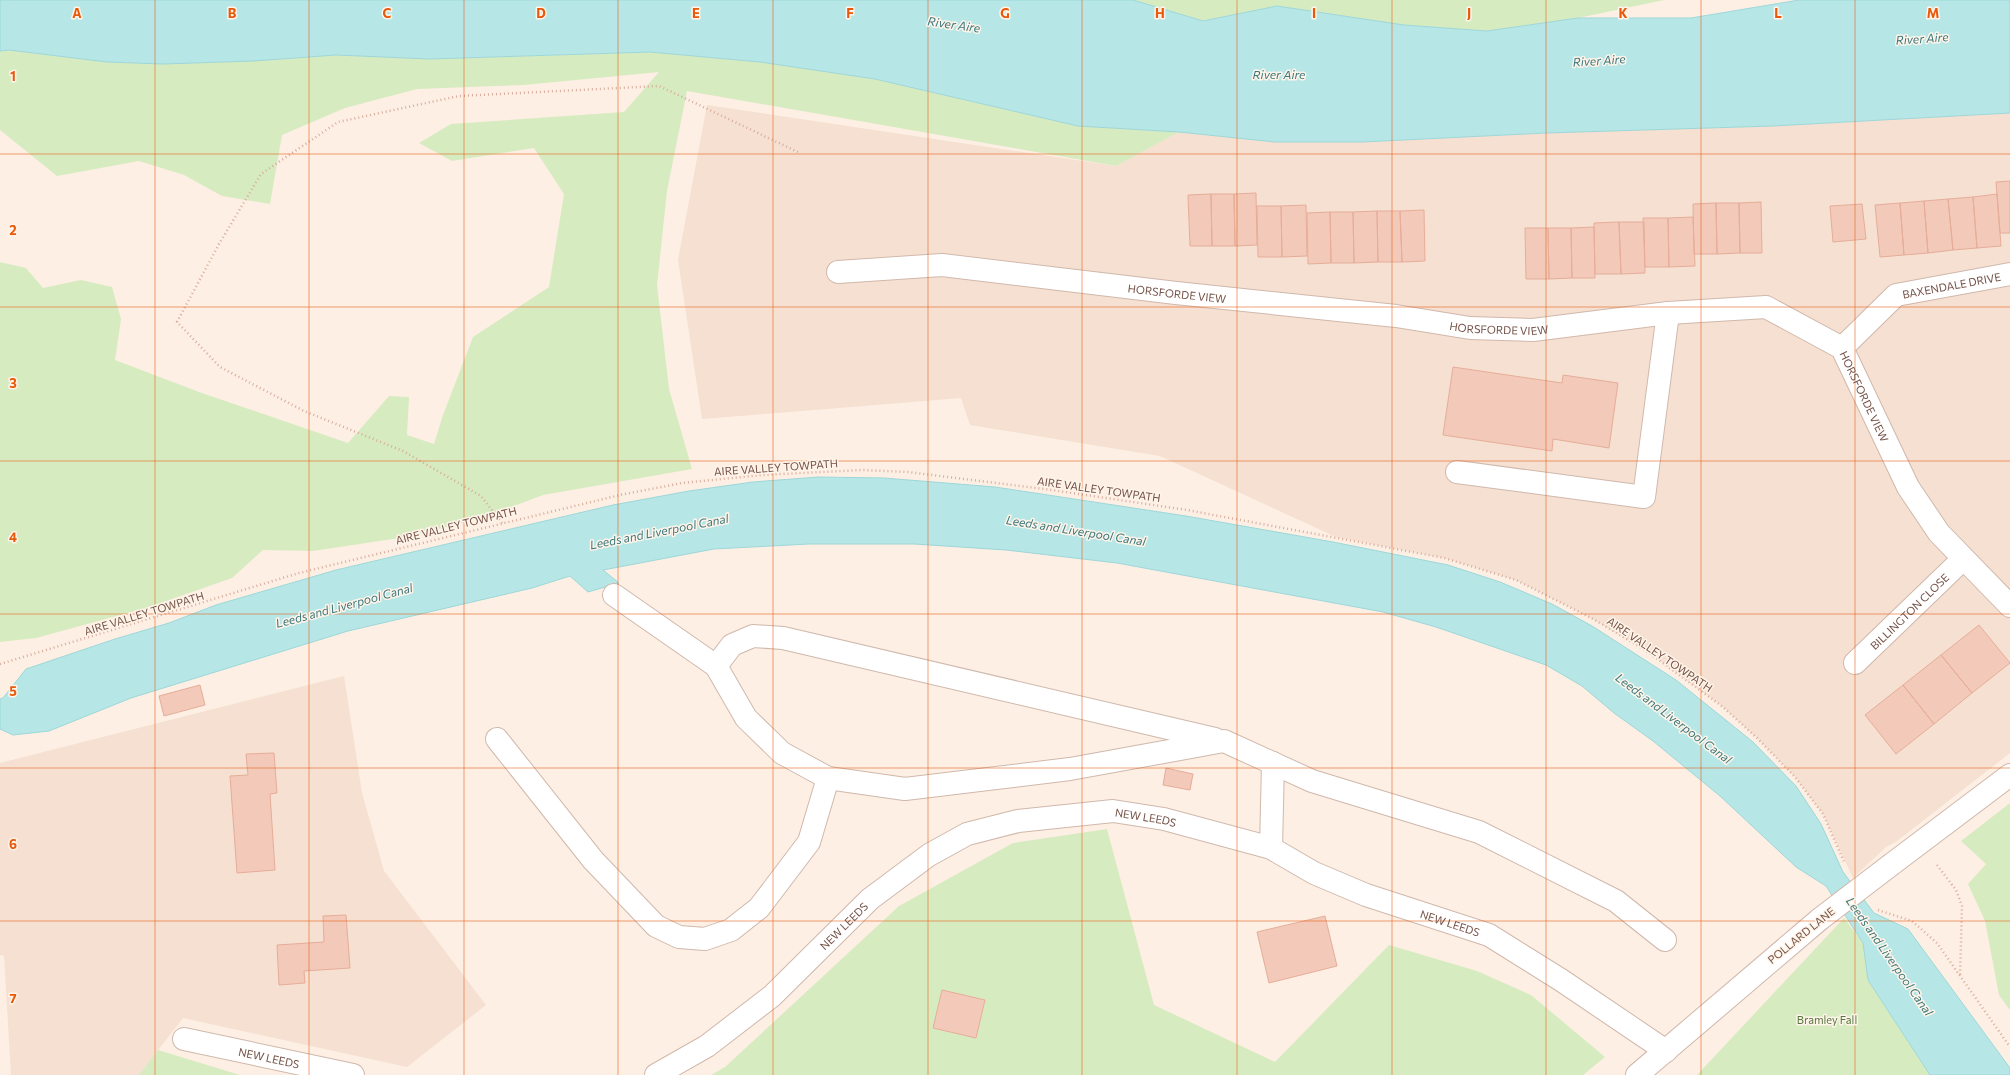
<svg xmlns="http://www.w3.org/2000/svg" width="2010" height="1075" font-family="Commissioner,sans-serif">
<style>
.residential{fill:#f5e0d1}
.green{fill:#d7ebc1}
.water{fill:#b7e6e7;stroke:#9dd7d9}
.building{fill:#f3c9b9;stroke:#e6ad99}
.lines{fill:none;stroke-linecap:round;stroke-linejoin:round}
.minor-casing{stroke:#d0b8ac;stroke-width:24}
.path{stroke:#d8ac9d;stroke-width:2.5;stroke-dasharray:1 3;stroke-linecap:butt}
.minor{stroke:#fff;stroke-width:22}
.minor-bridge-casing{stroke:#d0b8ac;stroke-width:24;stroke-linecap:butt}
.minor-bridge{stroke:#fff;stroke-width:22}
.grid{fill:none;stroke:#e8590c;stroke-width:1;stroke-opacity:0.55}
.labels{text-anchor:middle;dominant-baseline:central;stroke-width:3;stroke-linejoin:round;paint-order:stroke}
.street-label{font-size:11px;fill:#755348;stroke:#fff4e9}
.park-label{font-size:11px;fill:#55763d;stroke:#fff4e9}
.water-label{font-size:12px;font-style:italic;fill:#3c787c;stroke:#fff4e9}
.grid-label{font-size:13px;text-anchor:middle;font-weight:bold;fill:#e8590c;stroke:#fff4e9;stroke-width:3;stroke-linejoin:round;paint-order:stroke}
</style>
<rect width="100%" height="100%" fill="#fdefe3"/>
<path class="residential" d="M707,105L1116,166L1179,132L1275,142H1362L1546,133L1773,126L2010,113V753L1897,841L1886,847L1853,878L1823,814L1795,777L1757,738L1723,707L1645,650L1591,618L1516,580L1444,558L1336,537L1160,456L970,425L961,398L702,419L678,260Z
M344,676L362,793L384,871L486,1005L407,1067L183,1018L139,1075H11L4,956L0,955V763Z"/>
<path class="green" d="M1133,0H1664L1578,18L1487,31L1404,25L1277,6L1203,21Z
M9,50L107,62L163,64L336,55L430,59L650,52L760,62L875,79L1078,126L1179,132L1116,166L687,91L667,191L657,285L669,389L692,469L543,495L487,516L413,536L313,551L263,550L232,578L146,608L36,638L0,642V262L26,268L43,288L81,280L112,287L121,319L115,360L199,392L348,443L389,396L409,397L407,435L434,444L443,415L473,337L549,287L564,194L534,148L452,161L419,143L451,124L624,112L659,72L524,85L417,89L345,108L282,135L270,204L222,196L184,175L139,161L57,176L0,130V51Z
M2010,803V1010L1999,995L1985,921L1968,884L1986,864L1961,841Z
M1107,829L1154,1005L1275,1062L1389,945L1477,971L1531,995L1605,1057L1583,1075H711L725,1067L899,906L1013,843Z
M1844,918L1863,943L1868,980L1930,1075H1697Z
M158,1050L240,1075H139Z"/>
<path class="water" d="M0,0H1133L1203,21L1277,6L1404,25L1487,31L1578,18H1691L1799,0H2010V113L1773,126L1546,133L1362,142H1275L1179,132L1078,126L875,79L760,62L650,52L430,59L336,55L253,61L163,64L107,62L9,50L0,51Z
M818,477L884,478L995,487L1186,516L1333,542L1448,565L1500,582L1552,604L1592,626L1676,680L1753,742L1796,786L1821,824L1843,872L1874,913L1908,929L2010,1068V1075H1930L1868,980L1863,943L1826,886L1796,867L1720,796L1653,741L1614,713L1582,686L1546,665L1436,627L1383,612L1117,563L1006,550L914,544H809L714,549L603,570L619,583L588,592L570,576L532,588L348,631L131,698L49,731L13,735L0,729V699L3,698L26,669L115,639L169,623L216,605L336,570L613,505L689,491L753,482Z"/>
<path class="building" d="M2010,181V233H2000L1996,182Z
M1256,193L1257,245L1235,246L1234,194Z
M1211,194L1212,246H1190L1188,195Z
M1211,194H1234L1235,246H1212Z
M1997,194L2001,246L1977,248L1973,197Z
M1973,197L1977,248L1953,250L1948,199Z
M1948,199L1953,250L1928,253L1924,201Z
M1924,201L1928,253L1904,255L1900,203Z
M1761,202L1762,253H1740L1739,203Z
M1716,203L1717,254H1694L1693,204Z
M1716,203H1739L1740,253L1717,254Z
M1900,203L1904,255L1880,257L1875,205Z
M1862,204L1866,239L1833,242L1830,206Z
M1306,205L1307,256L1282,257L1281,206Z
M1257,206H1281L1282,257H1258Z
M1424,210L1425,261L1402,262L1400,211Z
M1377,211H1400L1402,262H1378Z
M1377,211L1378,262L1354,263L1353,212Z
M1330,212H1353L1354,263H1331Z
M1330,212L1331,263L1308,264L1307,213Z
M1693,217L1695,266L1669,267L1668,218Z
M1643,218H1668L1669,267H1645Z
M1619,222H1644L1645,273L1621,274Z
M1619,222L1621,274H1595L1594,223Z
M1594,227L1595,278H1572L1571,228Z
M1525,228H1548L1549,279H1526Z
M1548,228H1571L1572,278L1549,279Z
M1453,367L1562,383L1563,375L1618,383L1609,448L1553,439L1552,451L1443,435Z
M1979,625L2010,663L1972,693L1941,655Z
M1941,655L1972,693L1934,724L1903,685Z
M200,685L205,705L164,716L159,696Z
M1903,685L1934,724L1896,754L1865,715Z
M274,753L277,793L270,794L275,870L237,873L230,776L248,775L246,754Z
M1166,768L1193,774L1190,790L1163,785Z
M346,915L350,968L304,971L305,983L279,985L277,945L324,942L323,916Z
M1325,916L1337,966L1269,983L1257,932Z
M942,990L985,1000L976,1038L933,1028Z"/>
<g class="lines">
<g class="minor-casing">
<g id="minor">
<path id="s1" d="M838,272L942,265L1176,293L1396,316L1470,328L1533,330L1668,313L1766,307L1842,348L1908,487L1939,533L2010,606"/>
<path id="s2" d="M1842,348L1896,295L2010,274"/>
<path d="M1457,472L1644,497L1668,313"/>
<path d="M614,595L716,666L746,718L782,753L828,778L905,789L1070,769L1224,741L1312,781L1479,832L1616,901L1665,940"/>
<path id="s3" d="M1855,663L1963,559"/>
<path d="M716,666L732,645L753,636L783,638L1215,739"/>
<path d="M497,739L593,860L656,926L679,937L705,939L731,930L759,908L809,842L828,778"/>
<path d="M1271,848L1273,763"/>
<path d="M1892,864L2010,775"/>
<path id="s4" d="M184,1039L353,1075"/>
<path id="s5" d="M656,1075L707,1046L772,996L870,899L929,855L967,834L1018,821L1113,811L1164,819L1271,848L1314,873L1366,895L1489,935L1561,980L1666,1051"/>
<path d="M1637,1075L1820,919"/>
</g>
</g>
<path class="path" d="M502,523L481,496L403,451L304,411L220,367L177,322L219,244L261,174L338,122L459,96L659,86L800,153
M0,664L299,573L620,495L682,483L762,475L862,470L908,472L1052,490L1187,510L1444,558L1516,580L1593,619L1645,650L1723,707L1757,738L1795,777L1823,814L1845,864
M1937,865L1956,890L1962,906L1960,977
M1878,910L1912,921L1937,943L2010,1047"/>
<use href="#minor" class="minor"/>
<g class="minor-bridge-casing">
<path id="minor-bridge" d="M1820,919L1892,864"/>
</g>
<use href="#minor-bridge" class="minor-bridge"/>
</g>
<path class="grid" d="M155,0V1075M309,0V1075M464,0V1075M618,0V1075M773,0V1075M928,0V1075M1082,0V1075M1237,0V1075M1392,0V1075M1546,0V1075M1701,0V1075M1855,0V1075M0,154H2010M0,307H2010M0,461H2010M0,614H2010M0,768H2010M0,921H2010"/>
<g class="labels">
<g class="street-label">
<text stroke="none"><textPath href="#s2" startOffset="132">BAXENDALE DRIVE</textPath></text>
<text stroke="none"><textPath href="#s1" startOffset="341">HORSFORDE VIEW</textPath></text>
<text stroke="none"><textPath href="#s1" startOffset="665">HORSFORDE VIEW</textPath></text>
<text stroke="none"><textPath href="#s1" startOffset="1073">HORSFORDE VIEW</textPath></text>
<text transform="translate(776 467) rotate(-4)">AIRE VALLEY TOWPATH</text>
<text transform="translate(1099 489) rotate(8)">AIRE VALLEY TOWPATH</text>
<text transform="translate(456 525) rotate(-14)">AIRE VALLEY TOWPATH</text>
<text stroke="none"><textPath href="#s3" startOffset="75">BILLINGTON CLOSE</textPath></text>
<text transform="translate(144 613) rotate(-17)">AIRE VALLEY TOWPATH</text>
<text transform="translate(1660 654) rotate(34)">AIRE VALLEY TOWPATH</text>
<text stroke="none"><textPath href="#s5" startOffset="577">NEW LEEDS</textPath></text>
<text stroke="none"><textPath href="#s5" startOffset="901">NEW LEEDS</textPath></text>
<text stroke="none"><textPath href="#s5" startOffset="241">NEW LEEDS</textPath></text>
<text transform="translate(1801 935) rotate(-39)">POLLARD LANE</text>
<text stroke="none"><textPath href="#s4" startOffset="87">NEW LEEDS</textPath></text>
</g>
<g class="park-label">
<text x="1827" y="1019">Bramley Fall</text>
</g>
<g class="water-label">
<text transform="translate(954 24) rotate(8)">River Aire</text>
<text transform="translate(1922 38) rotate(-4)">River Aire</text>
<text transform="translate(1599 60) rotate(-4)">River Aire</text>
<text x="1279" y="74">River Aire</text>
<text transform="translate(1076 530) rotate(9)">Leeds and Liverpool Canal</text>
<text transform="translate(659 531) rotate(-11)">Leeds and Liverpool Canal</text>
<text transform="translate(344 605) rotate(-15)">Leeds and Liverpool Canal</text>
<text transform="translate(1674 718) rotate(37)">Leeds and Liverpool Canal</text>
<text transform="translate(1890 956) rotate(55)">Leeds and Liverpool Canal</text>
</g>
</g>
<g class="grid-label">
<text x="77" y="18">A</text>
<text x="232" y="18">B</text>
<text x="387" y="18">C</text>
<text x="541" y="18">D</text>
<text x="696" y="18">E</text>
<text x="850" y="18">F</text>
<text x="1005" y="18">G</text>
<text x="1160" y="18">H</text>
<text x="1314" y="18">I</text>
<text x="1469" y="18">J</text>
<text x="1623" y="18">K</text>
<text x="1778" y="18">L</text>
<text x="1933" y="18">M</text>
<text x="13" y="81">1</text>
<text x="13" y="235">2</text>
<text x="13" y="388">3</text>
<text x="13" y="542">4</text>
<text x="13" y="696">5</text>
<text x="13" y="849">6</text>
<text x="13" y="1003">7</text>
</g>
</svg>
